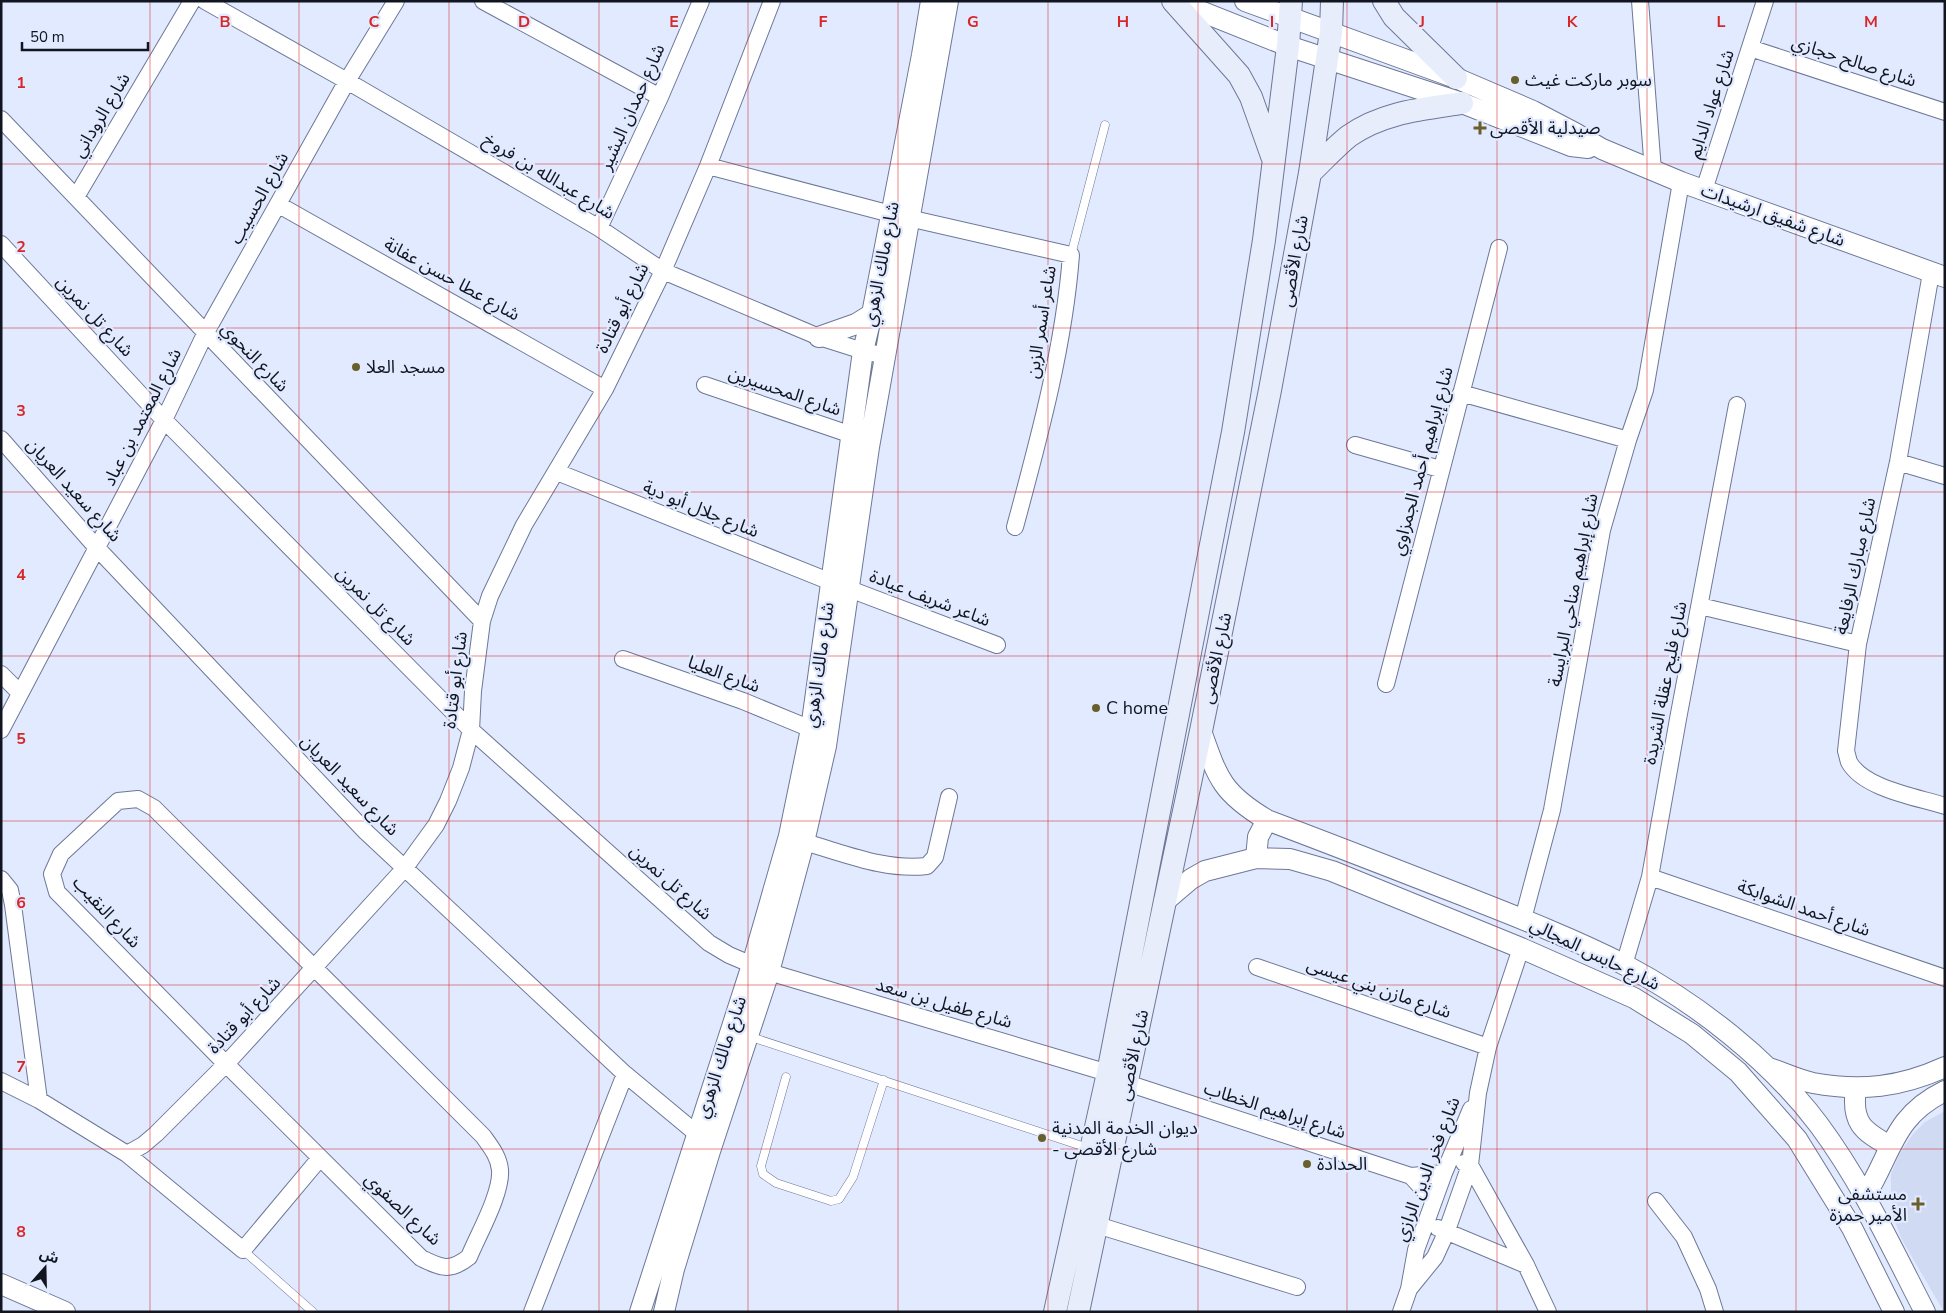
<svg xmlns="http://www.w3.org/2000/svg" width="1946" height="1313" font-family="'Nunito Sans','Noto Sans Arabic',sans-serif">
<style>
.built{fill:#d0daf2}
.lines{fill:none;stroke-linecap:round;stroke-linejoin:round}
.service-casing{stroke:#6d7897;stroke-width:9}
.minor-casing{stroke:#6d7897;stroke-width:18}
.tertiary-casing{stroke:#6d7897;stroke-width:22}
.secondary-casing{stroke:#6d7897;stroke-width:24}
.service{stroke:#fff;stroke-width:8}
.minor{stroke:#fff;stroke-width:16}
.tertiary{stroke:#fff;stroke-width:20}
.secondary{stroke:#e8edfb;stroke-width:22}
.grid{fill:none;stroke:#d62828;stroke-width:1;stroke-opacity:0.55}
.poi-dot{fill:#685f2c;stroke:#e2eaff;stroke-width:2}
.labels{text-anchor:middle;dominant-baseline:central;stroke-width:4.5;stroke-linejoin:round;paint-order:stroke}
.street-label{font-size:18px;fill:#101520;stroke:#e2eaff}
.poi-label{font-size:18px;fill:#101520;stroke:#e2eaff;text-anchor:start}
.grid-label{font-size:16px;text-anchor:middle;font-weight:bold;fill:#d62828;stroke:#e2eaff;stroke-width:4.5;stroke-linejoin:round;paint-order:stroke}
</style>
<rect width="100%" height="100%" fill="#e2eaff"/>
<path class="built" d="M1945,1111V1312H1944L1901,1238L1893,1216L1891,1192V1174L1899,1155L1913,1134L1925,1122Z"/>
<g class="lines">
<g class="service-casing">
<path id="service" d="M1071,255L1105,125
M748,1036L1088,1148
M786,1077L761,1166L763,1174L776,1183L831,1201L839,1199L853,1177L884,1080
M243,1250L313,1312"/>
</g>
<g class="minor-casing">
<path id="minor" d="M205,1L347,81L599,228L663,271L819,337L863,351L886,356
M483,1L660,97
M1640,1L1653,171
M1750,48L1945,112
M1,119L482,621
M708,166L891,214L1071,255C1064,347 1039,438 1015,527
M1704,190L1765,1
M76,197L192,1
M279,205L605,389
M599,228L660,97L701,1
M1,244L164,420L471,730L709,943L729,955L769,972L1108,1073
M1931,273L1898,462L1858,644L1846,751C1847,754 1848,759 1849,762C1864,789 1917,797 1945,806
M705,385L852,435
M1461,393L1628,440
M1,439L97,548L366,832L625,1074L696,1133
M1355,445L1440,469
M1898,462L1945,476
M557,472L831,582L997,645
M1700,606L1858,644
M623,659L743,701L811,729
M1,674L20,693
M1386,684L1499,248
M1,730L164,420L205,334L347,81L396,1
M138,799L154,808L483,1136C491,1147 499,1157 500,1170C502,1193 478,1235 469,1257C450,1272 441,1268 421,1258L226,1064L57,892L52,874L61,854L118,801Z
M804,842C844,853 885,871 927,866L935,857L949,797
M1650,877L1945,978
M1,879L10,890L13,905L39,1100
M1523,919L1552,810L1602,530L1628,440L1645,390L1681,182
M1624,965L1650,877L1678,719L1737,405
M1257,967L1488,1047
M1,1081L39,1100L127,1154L243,1250L320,1158
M1127,1083L1411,1176L1444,1173
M127,1154L143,1145L156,1134L226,1064L404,869L436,825L448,801L461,768L471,730L473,691L482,621L490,596L524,525L605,389L663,271L708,166L772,1
M1464,1163L1470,1165L1526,1265L1548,1312
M1411,1176L1434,1201
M1656,1201L1684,1237L1708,1289L1715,1312
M1097,1225L1297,1287
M1438,1228L1526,1265
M1409,1289L1435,1257L1446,1233L1470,1165L1478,1093L1488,1047L1521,948
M532,1312L625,1074
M1401,1312L1409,1289L1416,1250L1444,1173L1471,1109"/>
</g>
<g class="tertiary-casing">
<path id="tertiary" d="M1175,1L1288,46L1462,103L1571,146L1588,148
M1245,1L1456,78L1533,111L1575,133L1602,149L1681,182L1945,277
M819,337L856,324L872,314
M1201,731C1218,779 1222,793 1267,820C1331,844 1395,869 1459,894C1515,916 1572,938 1625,965C1697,1003 1770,1060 1819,1125C1862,1183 1892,1248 1925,1312
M1256,858L1258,837L1267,820
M1164,902L1191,879L1205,871L1256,858L1290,859L1332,871L1521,948L1634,998L1692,1034L1738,1072L1797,1139L1852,1228L1894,1312
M1769,1068C1784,1073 1799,1080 1813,1083C1861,1092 1901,1087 1945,1067
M1856,1088C1851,1122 1862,1131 1890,1146
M1865,1196C1892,1153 1893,1116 1945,1091
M1,1284L65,1312
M640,1312L752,965L789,836L811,729L863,351L872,314L922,55L931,1
M664,1312L674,1269L710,1151L769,972L804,842L826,746L869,447L948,1"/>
</g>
<g class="secondary-casing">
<path id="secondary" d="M1173,1L1239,75L1251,97L1272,156
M1384,1L1394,17L1456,78
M1310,173C1323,161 1335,147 1349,136C1383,112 1423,109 1462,103
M1055,1312L1108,1073L1233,432L1264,240L1288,46L1291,1
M1078,1312L1201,731L1270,390L1310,173L1331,32L1332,1"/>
</g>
<use href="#service" class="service"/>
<use href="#minor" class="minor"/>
<use href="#tertiary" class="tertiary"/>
<use href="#secondary" class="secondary"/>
</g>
<path class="grid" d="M150,1V1312M299,1V1312M449,1V1312M599,1V1312M748,1V1312M898,1V1312M1048,1V1312M1198,1V1312M1347,1V1312M1497,1V1312M1647,1V1312M1796,1V1312M1,164H1945M1,328H1945M1,492H1945M1,656H1945M1,821H1945M1,985H1945M1,1149H1945"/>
<g class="poi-dot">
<circle cx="1515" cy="80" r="5"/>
<path d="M1477.5 120.5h5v5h5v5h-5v5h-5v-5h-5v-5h5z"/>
<circle cx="356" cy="367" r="5"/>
<circle cx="1096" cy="708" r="5"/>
<circle cx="1042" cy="1138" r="5"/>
<circle cx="1307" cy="1164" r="5"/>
<path d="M1915.5 1196.5h5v5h5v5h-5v5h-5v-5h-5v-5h5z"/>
</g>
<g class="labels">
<g class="street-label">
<text transform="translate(1854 61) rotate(18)">شارع صالح حجازي</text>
<text transform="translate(1711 104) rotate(-72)">شارع عواد الدايم</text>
<text transform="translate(632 107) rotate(-66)">شارع حمدان البشير</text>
<text transform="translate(101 115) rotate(-59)">شارع الروداني</text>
<text transform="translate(549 176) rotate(31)">شارع عبدالله بن فروخ</text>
<text transform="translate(259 198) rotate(-61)">شارع الحسيب</text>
<text transform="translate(1773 215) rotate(20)">شارع شفيق ارشيدات</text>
<text transform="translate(1294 261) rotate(-80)">شارع الأقصى</text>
<text transform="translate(881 264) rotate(-79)">شارع مالك الزهري</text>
<text transform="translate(452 279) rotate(29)">شارع عطا حسن عفانة</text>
<text transform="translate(622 308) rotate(-64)">شارع أبو قتادة</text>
<text transform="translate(95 316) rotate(47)">شارع تل نمرين</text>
<text transform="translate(1041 322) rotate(-81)">شاعر أسمر الزبن</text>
<text transform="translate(255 357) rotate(46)">شارع النحوي</text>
<text transform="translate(785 391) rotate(19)">شارع المحسيرين</text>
<text transform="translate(142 417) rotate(-63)">شارع المعتمد بن عباد</text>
<text transform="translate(1422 461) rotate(-75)">شارع إبراهيم أحمد الجمزاوي</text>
<text transform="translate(74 490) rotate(48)">شارع سعيد العريان</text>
<text transform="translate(701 509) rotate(22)">شارع جلال أبو دية</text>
<text transform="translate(1855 566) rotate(-78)">شارع مبارك الرفايعة</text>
<text transform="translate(1573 590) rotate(-79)">شارع إبراهيم مناحي البرايسة</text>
<text transform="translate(930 598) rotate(21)">شاعر شريف عيادة</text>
<text transform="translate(376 606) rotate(45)">شارع تل نمرين</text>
<text transform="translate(1216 658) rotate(-78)">شارع الأقصى</text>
<text transform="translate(819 665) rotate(-82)">شارع مالك الزهري</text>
<text transform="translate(724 674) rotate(20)">شارع العليا</text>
<text transform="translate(455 680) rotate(-83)">شارع أبو قتادة</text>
<text transform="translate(1665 683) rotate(-79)">شارع فليح عقلة الشريدة</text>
<text transform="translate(350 785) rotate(46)">شارع سعيد العريان</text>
<text transform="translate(671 882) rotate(42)">شارع تل نمرين</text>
<text transform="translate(1804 908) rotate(19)">شارع أحمد الشوابكة</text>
<text transform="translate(107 912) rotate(47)">شارع النقيب</text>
<text transform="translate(1595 954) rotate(26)">شارع حابس المجالي</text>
<text transform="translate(1379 988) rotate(19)">شارع مازن بني عيسى</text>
<text transform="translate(944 1003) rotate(16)">شارع طفيل بن سعد</text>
<text transform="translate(244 1015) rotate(-47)">شارع أبو قتادة</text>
<text transform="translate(1133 1055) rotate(-78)">شارع الأقصى</text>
<text transform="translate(721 1057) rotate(-72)">شارع مالك الزهري</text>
<text transform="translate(1275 1110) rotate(18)">شارع إبراهيم الخطاب</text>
<text transform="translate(1427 1169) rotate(-69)">شارع فخر الدين الرازي</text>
<text transform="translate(403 1209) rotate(43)">شارع الصفوي</text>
</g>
<g class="poi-label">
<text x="1525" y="80">سوبر ماركت غيث</text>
<text x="1490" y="128">صيدلية الأقصى</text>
<text x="366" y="367">مسجد العلا</text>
<text x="1106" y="708">C home</text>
<text x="1052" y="1128">ديوان الخدمة المدنية<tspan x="1052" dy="21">- شارع الأقصى</tspan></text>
<text x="1317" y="1164">الحدادة</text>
<text x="1907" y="1194" text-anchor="end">مستشفى<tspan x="1907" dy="21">الأمير حمزة</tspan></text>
</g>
</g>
<g class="grid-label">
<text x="225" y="27">B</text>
<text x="374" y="27">C</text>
<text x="524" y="27">D</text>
<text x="674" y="27">E</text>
<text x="823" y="27">F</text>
<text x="973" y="27">G</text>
<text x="1123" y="27">H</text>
<text x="1272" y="27">I</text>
<text x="1422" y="27">J</text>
<text x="1572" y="27">K</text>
<text x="1721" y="27">L</text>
<text x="1871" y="27">M</text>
<text x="21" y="88">1</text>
<text x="21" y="252">2</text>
<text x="21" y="416">3</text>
<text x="21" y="580">4</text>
<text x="21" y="744">5</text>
<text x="21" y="908">6</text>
<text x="21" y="1072">7</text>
<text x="21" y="1237">8</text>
</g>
<rect width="1946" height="1313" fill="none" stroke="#101520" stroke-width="5"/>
<g transform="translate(45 1268) rotate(20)" stroke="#e2eaff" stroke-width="4" paint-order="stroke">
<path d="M0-4L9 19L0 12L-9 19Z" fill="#101520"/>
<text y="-8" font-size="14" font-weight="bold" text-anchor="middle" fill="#101520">ش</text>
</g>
<path d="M22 42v8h126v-8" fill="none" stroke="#101520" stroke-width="2.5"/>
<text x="30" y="42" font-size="15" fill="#101520" stroke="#e2eaff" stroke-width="4" paint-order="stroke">50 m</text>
</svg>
